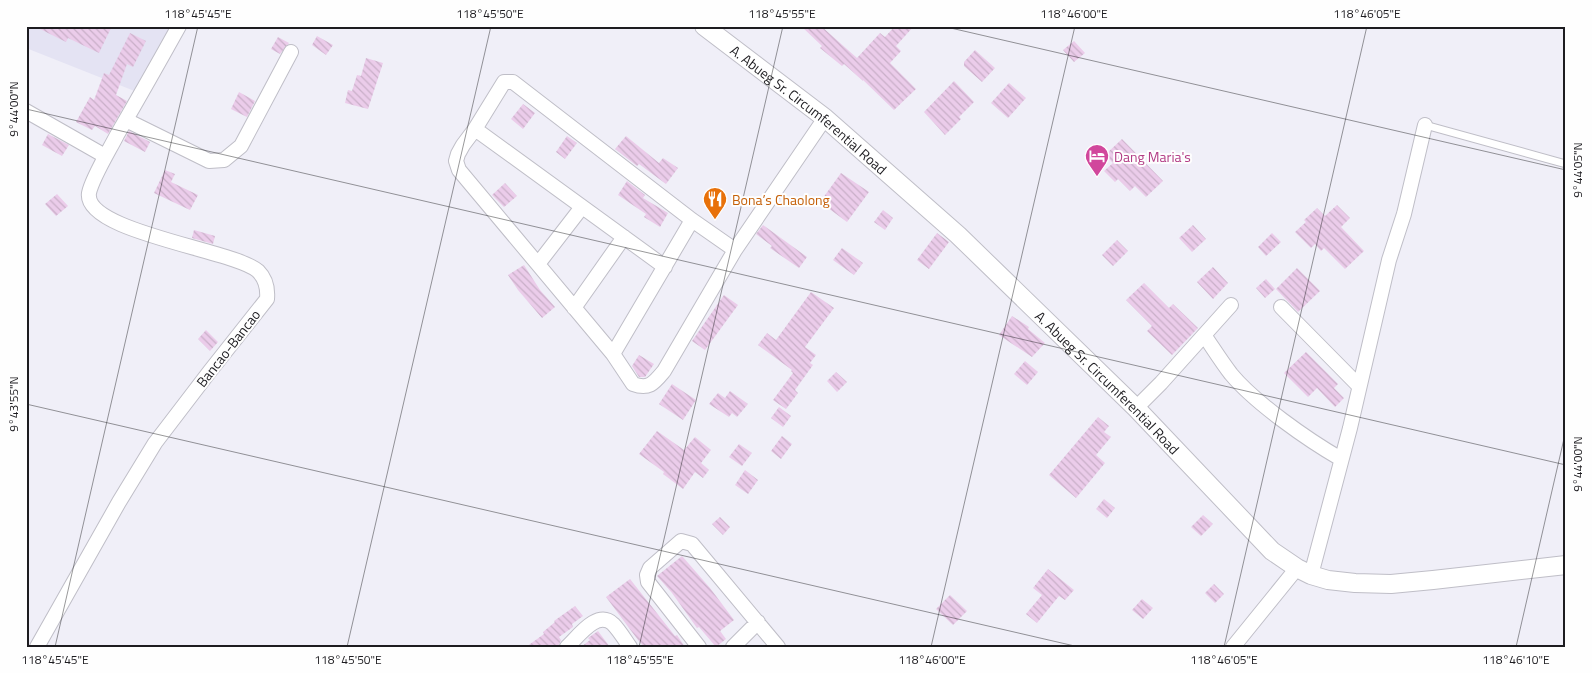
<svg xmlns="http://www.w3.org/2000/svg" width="1592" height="673" font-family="'Titillium Web',sans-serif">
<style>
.built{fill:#e4e3f3}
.building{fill:url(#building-back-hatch)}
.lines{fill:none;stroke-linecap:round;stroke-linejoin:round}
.service-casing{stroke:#bfbec7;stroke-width:9}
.minor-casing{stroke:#bfbec7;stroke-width:16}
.tertiary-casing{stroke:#bfbec7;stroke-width:20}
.service{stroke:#fff;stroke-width:7}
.minor{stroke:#fff;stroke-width:14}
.tertiary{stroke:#fff;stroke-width:18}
.ticks{fill:none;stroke:#1d1c20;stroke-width:1;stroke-opacity:0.45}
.labels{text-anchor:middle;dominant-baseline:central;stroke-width:4;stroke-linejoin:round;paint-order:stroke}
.street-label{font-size:14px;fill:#1d1c20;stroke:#fefefe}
.hotel-label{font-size:14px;fill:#b23c85;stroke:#fefefe;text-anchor:start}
.food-label{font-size:14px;fill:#c56008;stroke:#fefefe;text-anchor:start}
.neatline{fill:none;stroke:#1d1c20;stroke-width:2}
.ticks-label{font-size:12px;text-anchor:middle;fill:#1d1c20}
</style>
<defs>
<pattern id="building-back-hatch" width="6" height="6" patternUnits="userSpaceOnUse" patternTransform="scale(1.25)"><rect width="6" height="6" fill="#ebccea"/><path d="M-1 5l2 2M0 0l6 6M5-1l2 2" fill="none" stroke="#c9afc8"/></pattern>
</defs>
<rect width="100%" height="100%" fill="#f0eff8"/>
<path class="built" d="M29,26H177L137,92L26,48V32Z"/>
<path class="building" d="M34,26H112L99,53L68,38L66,42Z
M801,26H821L857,58L880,33L885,37L895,26H914L896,46L901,51L890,63L916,89L894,110L863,80V81L844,64L842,66L820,48L822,46Z
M130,33L146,41L133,67L127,64L116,95L127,101L108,134L95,126L92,130L76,122L90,97L94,100L104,73L109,75Z
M317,36L333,45L326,55L312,45Z
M278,37L289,43L280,54L271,49Z
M1074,41L1085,53L1074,62L1063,50Z
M975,50L995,68L982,82L964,66V62Z
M366,58L383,63L368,109L345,103L348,90L352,91L357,75L361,76Z
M954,81L974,102L959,117L961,119L945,135L924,112Z
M1009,83L1026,98L1008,118L991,103Z
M239,92L255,101L247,117L231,109Z
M523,104L535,113L523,129L511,119Z
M129,131L150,142L145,152L124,141Z
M48,134L69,145L62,156L42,145Z
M567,136L577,143L565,159L556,152Z
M626,136L659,163L663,158L678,168L666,184L639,164L637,166L615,149Z
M1122,139L1163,181L1146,197L1135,186L1130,191L1118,179L1115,182L1104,171L1113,163L1105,155Z
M165,170L175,174L171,182L198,195L190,210L154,193Z
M841,173L869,192L847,222L820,202Z
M627,181L645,195L643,198L668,213L660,227L644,217L646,214L618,195Z
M505,183L517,196L504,207L492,195Z
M57,194L68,206L56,216L45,204Z
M1337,205L1350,218L1341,227L1364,251L1345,269L1324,248L1321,251L1315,244L1311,248L1295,232L1306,222L1304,220L1317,208L1325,216Z
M883,210L893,218L885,230L874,222Z
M763,225L807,257L799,268L770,248L772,246L756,234Z
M1193,225L1206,239L1192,252L1179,238Z
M194,230L215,236L213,244L192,238Z
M937,233L949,242L929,269L917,260Z
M1272,233L1281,242L1266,256L1258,247Z
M1117,240L1128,251L1113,266L1102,255Z
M842,248L863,263L854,275L833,260Z
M524,265L540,290L555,307L542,318L518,290L508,275Z
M1213,267L1228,283L1213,299L1197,282Z
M1297,268L1320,291L1298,312L1276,289Z
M1266,279L1275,289L1265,298L1256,288Z
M1144,283L1169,308L1173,304L1198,328L1172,355L1147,331L1152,326L1126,300Z
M811,292L834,308L805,347L816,355L810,363L813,365L795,390L798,393L786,409L773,400L793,373L791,371L792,370L758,345L767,333L776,340Z
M724,295L738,305L705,350L692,341Z
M1012,316L1029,327L1028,329L1045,343L1032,357L999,335Z
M206,330L218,342L210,351L198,339Z
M1306,352L1338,384L1334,388L1344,398L1335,407L1317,388L1308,397L1284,373Z
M639,355L654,364L645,377H639L632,366Z
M1025,361L1038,372L1027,385L1014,374Z
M836,372L847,382L837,392L827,381Z
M672,384L696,400L683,420L659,404Z
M730,391L748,404L737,417L732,413L729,417L709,404L718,393L725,398Z
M779,407L791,416L783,427L771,418Z
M1098,417L1109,426L1104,432L1111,437L1096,455L1105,463L1076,498L1049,475Z
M657,431L684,450L695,437L711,450L701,463L709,470L703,478L695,472L683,489L663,474L664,472L639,454Z
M782,436L792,444L781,459L771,451Z
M739,444L752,453L742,466L729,457Z
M745,470L758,480L748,494L735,485Z
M1104,499L1115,508L1107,518L1096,509Z
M1203,515L1213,524L1201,536L1191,527Z
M720,517L730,527L723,535L712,524Z
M682,556L710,588L734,620L720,631L726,639L716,647L699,627L697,628L672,593L657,576Z
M1048,569L1074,590L1065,600L1059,596L1037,623L1026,614L1042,595L1033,588Z
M630,579L675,636L677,635L685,647H644L638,640L606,597Z
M1214,584L1224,594L1215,603L1205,593Z
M950,595L967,611L953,625L936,609Z
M1142,599L1153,608L1143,619L1132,610Z
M575,606L583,616L572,624L573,627L559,637L561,640L558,647H526L544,634L543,632L555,622L554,621Z
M598,631L610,647H581L590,640L588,638Z"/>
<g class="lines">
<g class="service-casing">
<path id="service" d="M1425,125L1566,164"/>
</g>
<g class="minor-casing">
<path id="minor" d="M26,111L105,156
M126,120L209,161L224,160L241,146L291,52
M475,129L665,267
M735,250L692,220L513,82H504L475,129L463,145L458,154L456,161L459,170L613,354L633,384C649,390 654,383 664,371L735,250L825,118
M538,264L582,207
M1281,307L1359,386
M574,308L624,237
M1204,335C1213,348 1221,361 1231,374C1255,403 1308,440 1341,459
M613,354L692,220
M1136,408L1161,383L1231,305
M1311,575L1350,428L1389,260L1404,214L1425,125
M37,647L119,502L155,443L210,371L267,299C268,288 266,279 258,271C234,250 83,232 89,193C92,178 110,149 117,135C138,99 159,62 179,26
M567,647C578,637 597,609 613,624C619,630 625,640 630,647
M699,647L648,582L647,575L650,568L681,541L692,544L778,647
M733,647L758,622
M1233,647L1297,568"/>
</g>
<g class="tertiary-casing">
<g id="tertiary">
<path id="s1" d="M704,26L825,118L958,235L1136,408L1272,551L1297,568L1311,575L1328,580L1355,583L1391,584L1433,580L1566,565"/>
</g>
</g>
<use href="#service" class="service"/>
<use href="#minor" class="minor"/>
<use href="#tertiary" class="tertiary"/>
</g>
<path class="ticks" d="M942,26L1566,170M26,109L1566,465M26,404L1079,647M55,647L198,26M347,647L491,26M639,647L783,26M931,647L1075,26M1224,647L1367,26M1516,647L1566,430"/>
<defs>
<g id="hotel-pin" transform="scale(1.25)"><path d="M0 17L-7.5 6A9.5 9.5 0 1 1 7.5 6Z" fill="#d1479c" stroke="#fefefe"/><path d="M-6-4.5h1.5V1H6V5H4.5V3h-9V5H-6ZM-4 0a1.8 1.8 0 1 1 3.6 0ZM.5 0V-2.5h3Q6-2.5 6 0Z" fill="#fff"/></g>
<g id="restaurant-pin" transform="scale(1.25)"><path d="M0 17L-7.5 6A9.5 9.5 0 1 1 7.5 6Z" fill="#e8710a" stroke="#fefefe"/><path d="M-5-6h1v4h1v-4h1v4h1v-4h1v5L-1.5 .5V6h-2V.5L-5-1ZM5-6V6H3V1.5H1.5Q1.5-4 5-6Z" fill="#fff"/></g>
</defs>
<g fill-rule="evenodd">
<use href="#hotel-pin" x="1097" y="156"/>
<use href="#restaurant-pin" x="715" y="199"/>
</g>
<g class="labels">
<g class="street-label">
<text stroke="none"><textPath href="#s1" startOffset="134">A. Abueg Sr. Circumferential Road</textPath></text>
<text transform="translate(228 348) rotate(-52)">Bancao-Bancao</text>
<text stroke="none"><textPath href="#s1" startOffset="539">A. Abueg Sr. Circumferential Road</textPath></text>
</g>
<g class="hotel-label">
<text x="1114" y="156">Dang Maria's</text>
</g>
<g class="food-label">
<text x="732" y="199">Bona’s Chaolong</text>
</g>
</g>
<rect width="1592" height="673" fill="none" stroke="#fefefe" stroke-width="55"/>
<rect x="28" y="28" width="1536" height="618" class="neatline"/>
<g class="ticks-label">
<text x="198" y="18">118°45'45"E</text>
<text x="490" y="18">118°45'50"E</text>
<text x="782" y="18">118°45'55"E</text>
<text x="1074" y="18">118°46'00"E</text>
<text x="1367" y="18">118°46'05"E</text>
<text transform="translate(14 109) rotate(-90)" y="4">9°44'00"N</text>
<text transform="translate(1578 170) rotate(-90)" y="4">9°44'05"N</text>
<text transform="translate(14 404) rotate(-90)" y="4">9°43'55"N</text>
<text transform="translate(1578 464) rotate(-90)" y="4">9°44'00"N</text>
<text x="55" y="664">118°45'45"E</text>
<text x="348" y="664">118°45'50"E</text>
<text x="640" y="664">118°45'55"E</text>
<text x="932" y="664">118°46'00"E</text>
<text x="1224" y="664">118°46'05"E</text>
<text x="1516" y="664">118°46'10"E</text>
</g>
</svg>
